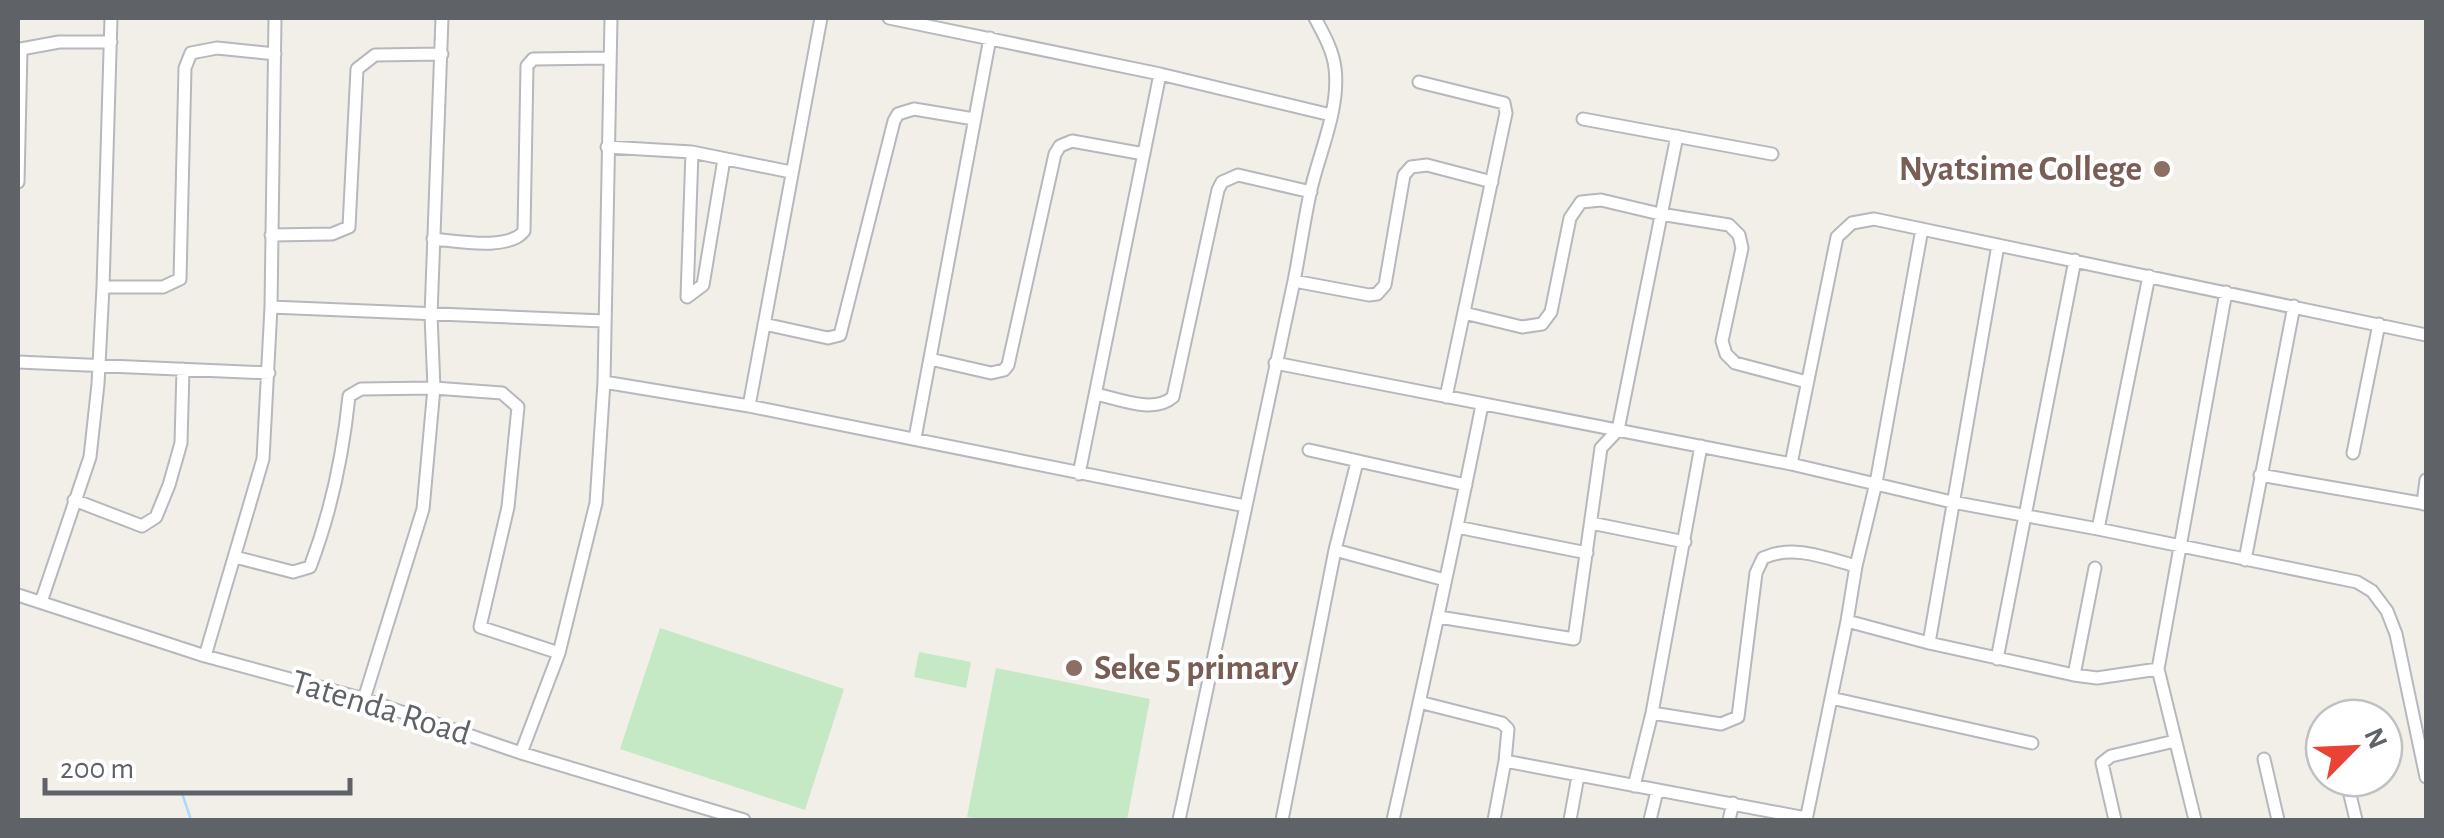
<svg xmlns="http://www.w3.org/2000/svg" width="2444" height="838" font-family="'Alegreya Sans',sans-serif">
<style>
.green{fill:#c5e8c5}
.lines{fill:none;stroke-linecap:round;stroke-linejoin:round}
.stream{stroke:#aadaff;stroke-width:2.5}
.minor-casing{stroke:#b5b8bc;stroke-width:15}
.minor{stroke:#fff;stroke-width:11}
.education-dot{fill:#8d6e63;stroke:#fff;stroke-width:4}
.labels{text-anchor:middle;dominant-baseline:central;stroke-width:8;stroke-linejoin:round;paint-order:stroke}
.education-label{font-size:35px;font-weight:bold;fill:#785e54;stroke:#fff;text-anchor:end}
.street-label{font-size:35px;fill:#5f6368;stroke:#fff}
</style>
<rect width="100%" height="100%" fill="#f1efe8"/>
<path class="green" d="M660,628L844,689L805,810L620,749Z
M919,652L971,662L966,688L914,677Z
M996,668L1150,699L1127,820H985L967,817Z"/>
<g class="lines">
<path class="stream" d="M183,796L191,820"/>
<g class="minor-casing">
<path id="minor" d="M889,18L1160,74L1331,115
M1419,82L1504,103L1506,113L1446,397
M1583,119L1772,154
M607,147L692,152L791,172
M692,152L687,297L703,285L724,159
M18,182L21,49L59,42H111
M271,235L332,234L349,227L357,69L375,55L442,54
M433,239C457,241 509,251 524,231L527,66L533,59L609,58
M1294,281L1369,295L1377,294L1385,285L1404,175L1411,167L1427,165L1492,182
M103,287H163L180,279L185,68L191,53L217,48L275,54
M271,307L604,321
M1464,313L1522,327L1542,324L1551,312L1570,218L1581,202L1601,200L1660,214L1729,225L1739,235L1742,248L1722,341L1726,354L1735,363L1807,382
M764,324L828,338L840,335L894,121L898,114L914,109L974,119
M930,359L991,373L1004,370L1008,365L1055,154L1060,146L1072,141L1144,154
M18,362L269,373
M1275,363L1791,464L1952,502L2098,529L2357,582L2372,591L2387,611L2396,634L2426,777
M604,382L749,406L1245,506
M1096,394C1119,399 1154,414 1173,397L1218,190L1222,182L1238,175L1311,192
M749,406L821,18
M915,438L990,38
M1309,450L1466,485
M2353,453L2379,324
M1791,464L1837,237L1852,223L1874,219L2426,335
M1079,474L1160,74
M2260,475L2426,504
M74,500L142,526L156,517L169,485L181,443L183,369
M2423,504L2426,480
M1591,523L1685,542
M1457,527L1587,553
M2098,529L2149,276
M1335,550L1357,462
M235,557L293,572L310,567C331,512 343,455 349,396L361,389L434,388L502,393L518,407L508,507L480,627L559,653
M2245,560L2294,306
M18,595L205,656L364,699L521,753L744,820
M41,602L90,457L98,384L103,287L111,18
M1439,617L1574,639L1601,448L1618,430L1677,136
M1847,621L1929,643L2074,675L2097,678L2158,669
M1929,643L1998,245
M205,656L263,459L271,307L275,18
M1997,659L2075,260
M2074,675L2095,568
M1831,698L2032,743
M364,699L423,509L434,388L431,315L442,18
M1419,702L1502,723L1508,729L1505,761L1494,820
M1652,713L1721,724L1738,717L1756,573L1763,558C1793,544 1826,558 1856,566
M521,753L559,653L596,503L604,382L611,18
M2264,759L2278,820
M1505,761L1806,818
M2346,778L2356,820
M1634,786L1652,713L1701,446
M1179,820L1294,281C1300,251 1304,220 1311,189C1320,151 1340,108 1335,68C1333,50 1323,33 1315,18
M1282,820L1335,550L1445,580
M1393,820C1424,682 1454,544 1482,405
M1570,820L1578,776
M1650,820L1657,791
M1729,820L1733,803
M1806,820L1847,621L1856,566L1876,483L1922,229
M2115,820L2102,763L2111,756L2175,741
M2195,820L2158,669L2226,292"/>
</g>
<use href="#minor" class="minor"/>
</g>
<g class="education-dot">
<circle cx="2162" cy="169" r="10"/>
<circle cx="1074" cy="668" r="10"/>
</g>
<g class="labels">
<g class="education-label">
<text x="2142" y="169">Nyatsime College</text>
<text x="1094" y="668" text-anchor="start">Seke 5 primary</text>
</g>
<g class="street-label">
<text transform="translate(381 708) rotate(17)">Tatenda Road</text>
</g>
</g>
<rect width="2444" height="838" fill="none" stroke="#5f6368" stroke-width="40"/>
<g transform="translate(2354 748) rotate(66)"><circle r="48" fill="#ffffff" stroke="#bfc1c3" stroke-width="2.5"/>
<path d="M0-8L18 38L0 25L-18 38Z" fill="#ea4335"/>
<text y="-15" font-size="28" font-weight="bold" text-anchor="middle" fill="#5f6368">N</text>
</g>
<path d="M45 778v15h305v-15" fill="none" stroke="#5f6368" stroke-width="5"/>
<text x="60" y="778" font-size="30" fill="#5f6368" stroke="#ffffff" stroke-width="8" paint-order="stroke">200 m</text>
</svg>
